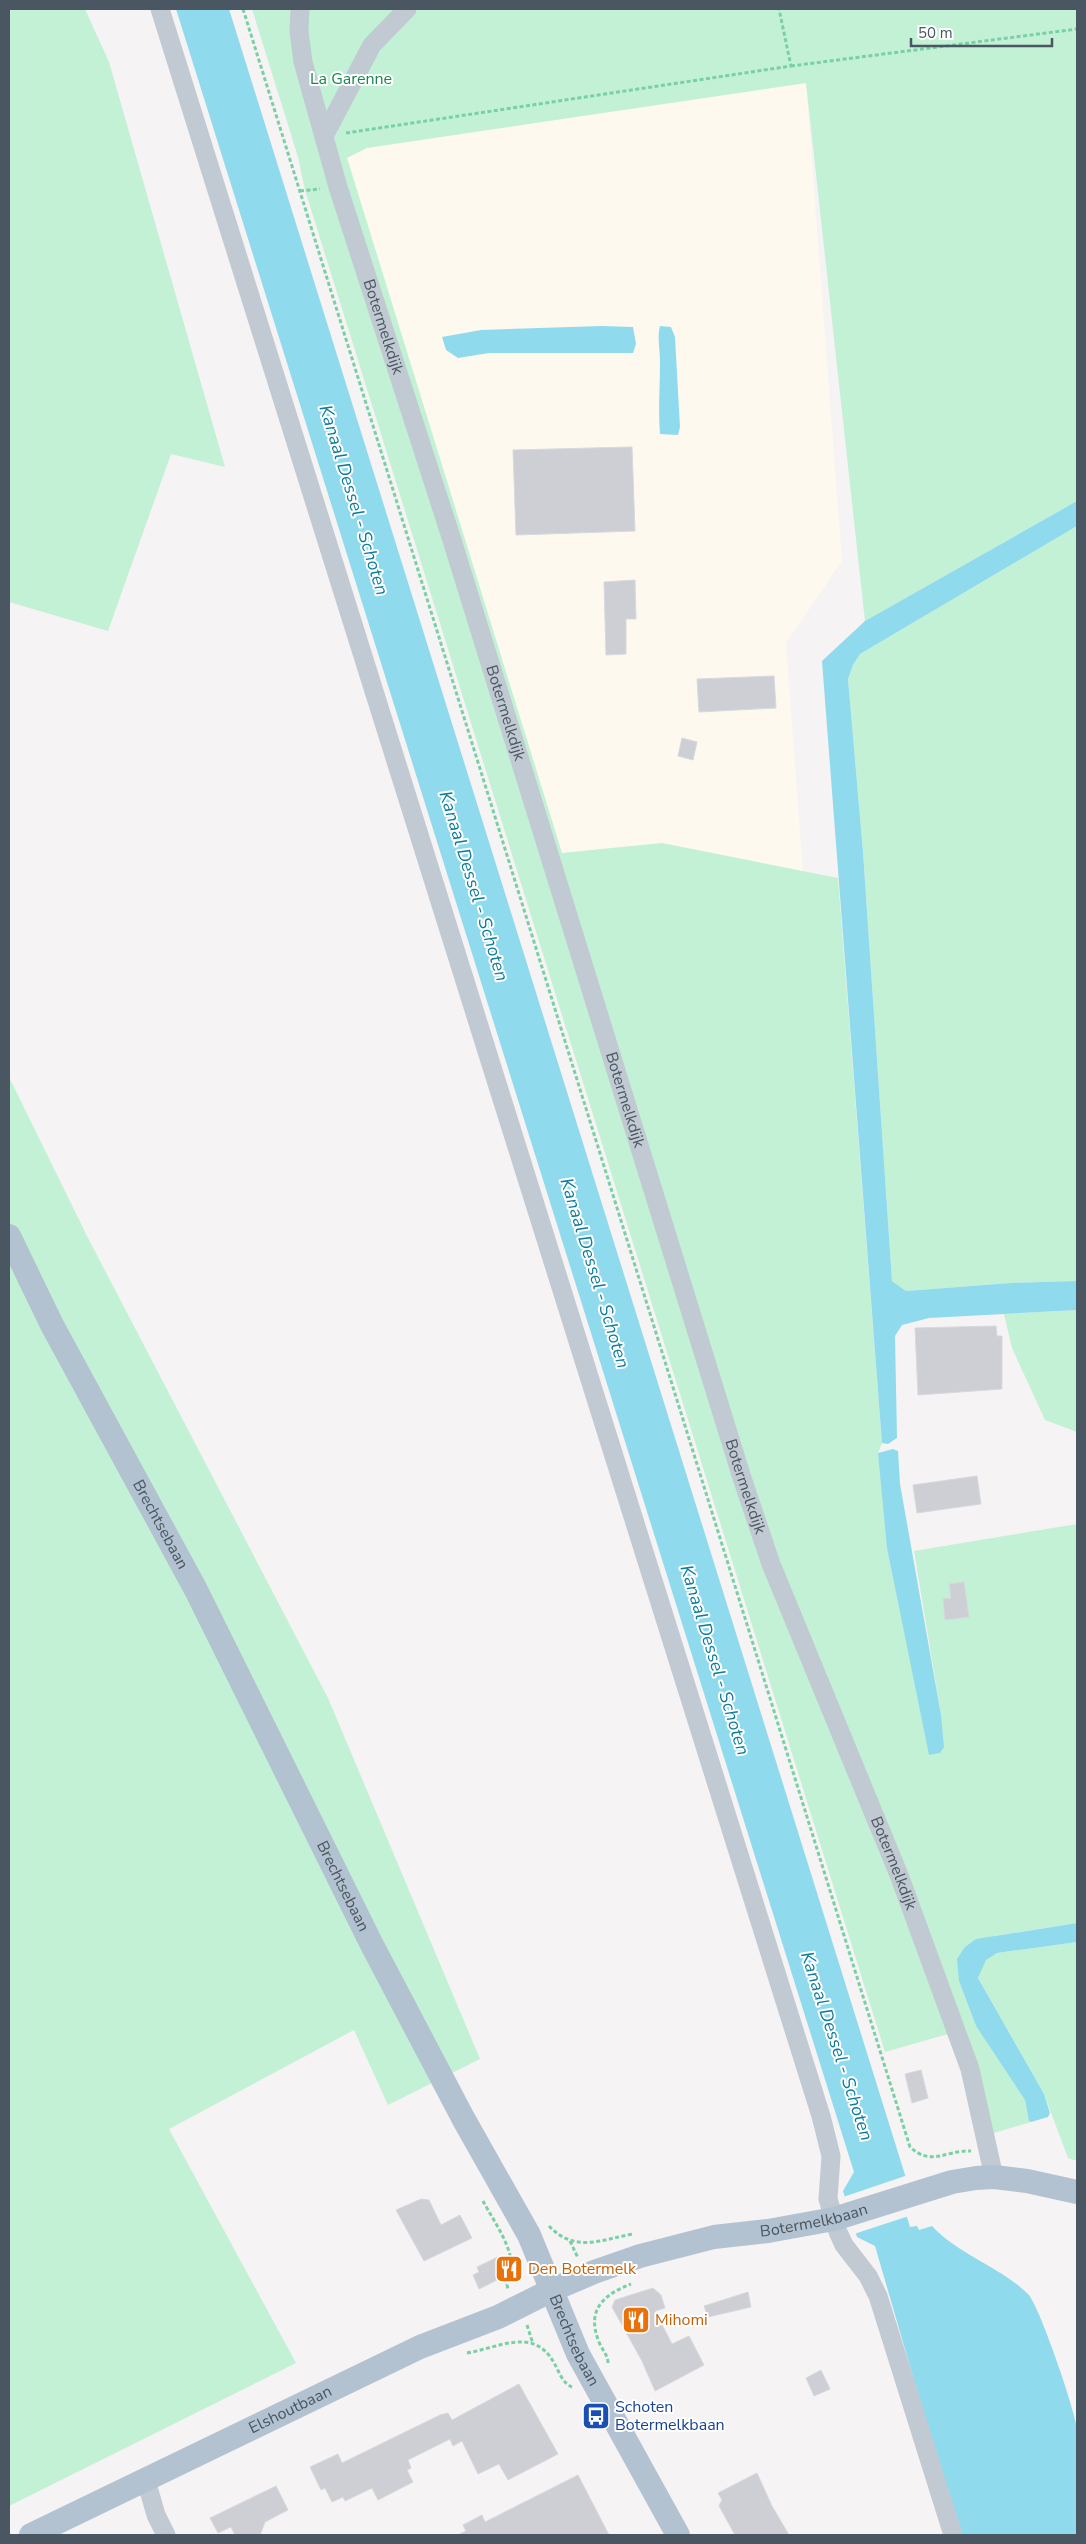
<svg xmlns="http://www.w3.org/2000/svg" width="1086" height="2544" font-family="'Nunito Sans',sans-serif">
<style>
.commercial{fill:#fdf9ef}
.green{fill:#c3f1d5}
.water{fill:#90daee}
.pier{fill:#f5f3f3}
.building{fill:#cdcfd5;stroke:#d7d9de}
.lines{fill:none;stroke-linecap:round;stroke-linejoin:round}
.path{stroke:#7ad0a6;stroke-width:3;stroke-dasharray:4 2.5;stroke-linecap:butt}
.minor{stroke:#c1cad2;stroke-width:19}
.major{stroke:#b3c2d1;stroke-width:24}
.labels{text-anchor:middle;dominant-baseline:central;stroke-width:4;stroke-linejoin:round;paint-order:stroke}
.park-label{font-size:16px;fill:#17864f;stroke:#fff}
.street-label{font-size:16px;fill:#4a5661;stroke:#fff}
.food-label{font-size:16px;fill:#c56008;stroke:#fff;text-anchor:start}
.transit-label{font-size:16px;fill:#164399;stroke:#fff;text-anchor:start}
.water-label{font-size:18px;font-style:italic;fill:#0c7c9b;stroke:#fff}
</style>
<rect width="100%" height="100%" fill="#f5f3f3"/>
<path class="commercial" d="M806,83L842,561L786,643L805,900L662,843L562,853L347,157L367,148Z"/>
<path class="green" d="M9,9H85L109,62L225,467L171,454L108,631L9,602Z
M252,9H1077V501L865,621L806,83L367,148L347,158L562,853L662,843L838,878L882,1443L878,1453L941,1715L914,1551L1077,1524V1923L994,1936L959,1981L976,2026L1025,2100L1029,2120L1031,2122L994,2133L962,2030L885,2052L305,190L298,157Z
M1077,526V1281L1011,1283L906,1291L892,1281L863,852L848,679L853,665L860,654Z
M9,1077L88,1238L328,1698L480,2059L388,2105L354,2030L169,2129L296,2363L9,2506Z
M1077,1310V1432L1045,1420L1012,1348L1004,1314Z
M1077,1942V2161L1068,2158L1044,2094L978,1978L986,1959L997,1953Z"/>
<path class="water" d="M176,9H229L906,2178L896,2182L910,2227L917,2226L919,2230L932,2226C959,2255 999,2266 1028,2294C1039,2305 1075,2410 1077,2429C1081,2461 1077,2502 1077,2535H959L875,2246L857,2237L843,2191L854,2172Z
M602,326L633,327L636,344L633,353H489L458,358L446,350L442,337L481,330Z
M660,326L671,327L675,337L680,427L678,435L660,434C658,410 660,386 660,362C660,349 657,338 660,326Z
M1077,501V526L860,654L853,665L848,679L863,852L892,1281L906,1291L1011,1283L1077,1281V1310L929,1318L902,1325L895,1336L897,1438L888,1444L882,1443L822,661L865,621Z
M893,1449L898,1451L900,1484L941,1715L944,1747L940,1753L929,1755L887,1548L878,1453Z
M1077,1923V1942L997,1953L986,1960L978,1978L1044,2094L1050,2113L1048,2117L1031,2122L1029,2121L1025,2100L976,2026L959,1981L957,1959L965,1947L976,1939Z"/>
<path class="pier" d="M908,2175L907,2179L899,2183L909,2216L854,2234L843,2197Z"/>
<path class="building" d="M632,447L635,531L516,535L513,450Z
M635,580L636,619H626V654L606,655L604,582Z
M774,676L776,708L699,712L697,679Z
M682,738L697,742L693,760L678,756Z
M996,1326L997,1336H1002V1389L918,1395L915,1328Z
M977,1476L981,1504L917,1513L913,1485Z
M964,1582L969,1617L945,1620L943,1599L951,1598L949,1584Z
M921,2070L928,2098L912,2103L905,2074Z
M421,2199L429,2200L441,2225L460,2215L472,2238L424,2261L396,2210Z
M500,2256L509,2274L479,2289L473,2275L479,2272L477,2267Z
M653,2288L661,2295L665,2308L655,2311L672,2344L689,2336L704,2365L655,2391L642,2361L612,2307L615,2300Z
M748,2292L751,2307L708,2317L704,2306Z
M821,2370L830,2389L814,2396L806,2378Z
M519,2384L558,2454L508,2480L499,2464L478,2474L462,2441L453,2446L450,2439L408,2460L411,2468L407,2470L413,2482L378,2500L372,2488L345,2501L343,2497L332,2502L325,2488L321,2490L310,2467L338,2454L342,2463L440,2415L448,2413L452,2420Z
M757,2473L772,2506L789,2535H735L719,2506L722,2500L718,2493Z
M578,2475L609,2535H458L466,2531L463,2525L482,2515L485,2522Z
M276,2486L288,2510L265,2522L260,2535H235L231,2527L218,2533L210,2518Z"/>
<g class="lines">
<path class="path" d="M243,9L910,2147C932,2167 945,2150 971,2151
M791,66L1077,29
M346,133L791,66L779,9
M300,191L320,189
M483,2201C495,2224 523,2260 507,2285L508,2289
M549,2226C576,2254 601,2239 634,2234
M570,2241L578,2258
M527,2325L533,2344
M467,2353C498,2348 534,2326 554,2363C559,2371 562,2383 572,2387
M608,2363C608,2355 602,2350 599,2342C586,2310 603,2295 631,2284"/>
<g class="minor">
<path d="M160,9L821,2116L831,2156L828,2199L838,2232L844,2245L868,2276L878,2296L953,2535"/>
<path id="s1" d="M300,9L299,31L303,62L338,187L451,537L742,1478L771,1564L899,1875L970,2069L994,2177"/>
<path d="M324,136L372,45L407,9"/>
<path d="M146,2480L156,2515L166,2535"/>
</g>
<g class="major">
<path id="s2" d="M9,1236L52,1325L196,1590L371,1943L463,2118L529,2235L578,2354L678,2535"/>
<path id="s3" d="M31,2535L420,2347L498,2317L552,2290L594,2272L640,2256L714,2237L768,2231L834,2219L952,2182L976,2178L994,2177L1027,2181L1077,2192"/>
</g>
</g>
<defs>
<g id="restaurant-square" transform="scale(1.4375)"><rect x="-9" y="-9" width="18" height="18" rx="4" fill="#e8710a" stroke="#fff"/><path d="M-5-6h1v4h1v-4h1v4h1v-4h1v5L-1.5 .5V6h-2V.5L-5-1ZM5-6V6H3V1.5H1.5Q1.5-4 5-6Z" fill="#fff"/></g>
<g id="bus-square" transform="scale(1.4375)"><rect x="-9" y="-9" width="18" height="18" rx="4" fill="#1a4fb4" stroke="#fff"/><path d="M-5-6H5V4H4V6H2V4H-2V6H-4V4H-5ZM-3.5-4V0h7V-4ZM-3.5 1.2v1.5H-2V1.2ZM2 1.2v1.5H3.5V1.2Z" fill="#fff"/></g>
</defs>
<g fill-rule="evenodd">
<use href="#restaurant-square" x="509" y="2269"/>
<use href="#restaurant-square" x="636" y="2320"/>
<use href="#bus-square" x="596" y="2416"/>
</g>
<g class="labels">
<g class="park-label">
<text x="351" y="79">La Garenne</text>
</g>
<g class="street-label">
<text stroke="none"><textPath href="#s1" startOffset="330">Botermelkdijk</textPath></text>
<text stroke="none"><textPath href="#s1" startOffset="735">Botermelkdijk</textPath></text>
<text stroke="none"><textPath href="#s1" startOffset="1140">Botermelkdijk</textPath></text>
<text stroke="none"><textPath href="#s1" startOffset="1545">Botermelkdijk</textPath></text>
<text stroke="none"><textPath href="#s2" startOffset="326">Brechtsebaan</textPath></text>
<text stroke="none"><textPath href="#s1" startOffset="1950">Botermelkdijk</textPath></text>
<text stroke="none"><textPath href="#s2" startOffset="731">Brechtsebaan</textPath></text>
<text stroke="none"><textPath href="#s3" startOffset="848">Botermelkbaan</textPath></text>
<text stroke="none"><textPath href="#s2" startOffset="1241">Brechtsebaan</textPath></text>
<text stroke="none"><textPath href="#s3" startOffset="288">Elshoutbaan</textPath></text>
</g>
<g class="food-label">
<text x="528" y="2269">Den Botermelk</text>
<text x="655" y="2320">Mihomi</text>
</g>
<g class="transit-label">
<text x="615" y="2407">Schoten<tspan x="615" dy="18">Botermelkbaan</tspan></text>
</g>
<g class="water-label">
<text transform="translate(354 500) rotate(73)">Kanaal Dessel - Schoten</text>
<text transform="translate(474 886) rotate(73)">Kanaal Dessel - Schoten</text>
<text transform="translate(595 1273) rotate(73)">Kanaal Dessel - Schoten</text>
<text transform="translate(715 1660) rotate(73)">Kanaal Dessel - Schoten</text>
<text transform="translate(837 2046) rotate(72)">Kanaal Dessel - Schoten</text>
</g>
</g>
<rect width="1086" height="2544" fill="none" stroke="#4a5661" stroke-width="20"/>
<path d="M911 38v8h141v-8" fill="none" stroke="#4a5661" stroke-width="2.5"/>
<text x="918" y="38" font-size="15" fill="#4a5661" stroke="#ffffff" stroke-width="4" paint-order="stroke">50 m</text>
</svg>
